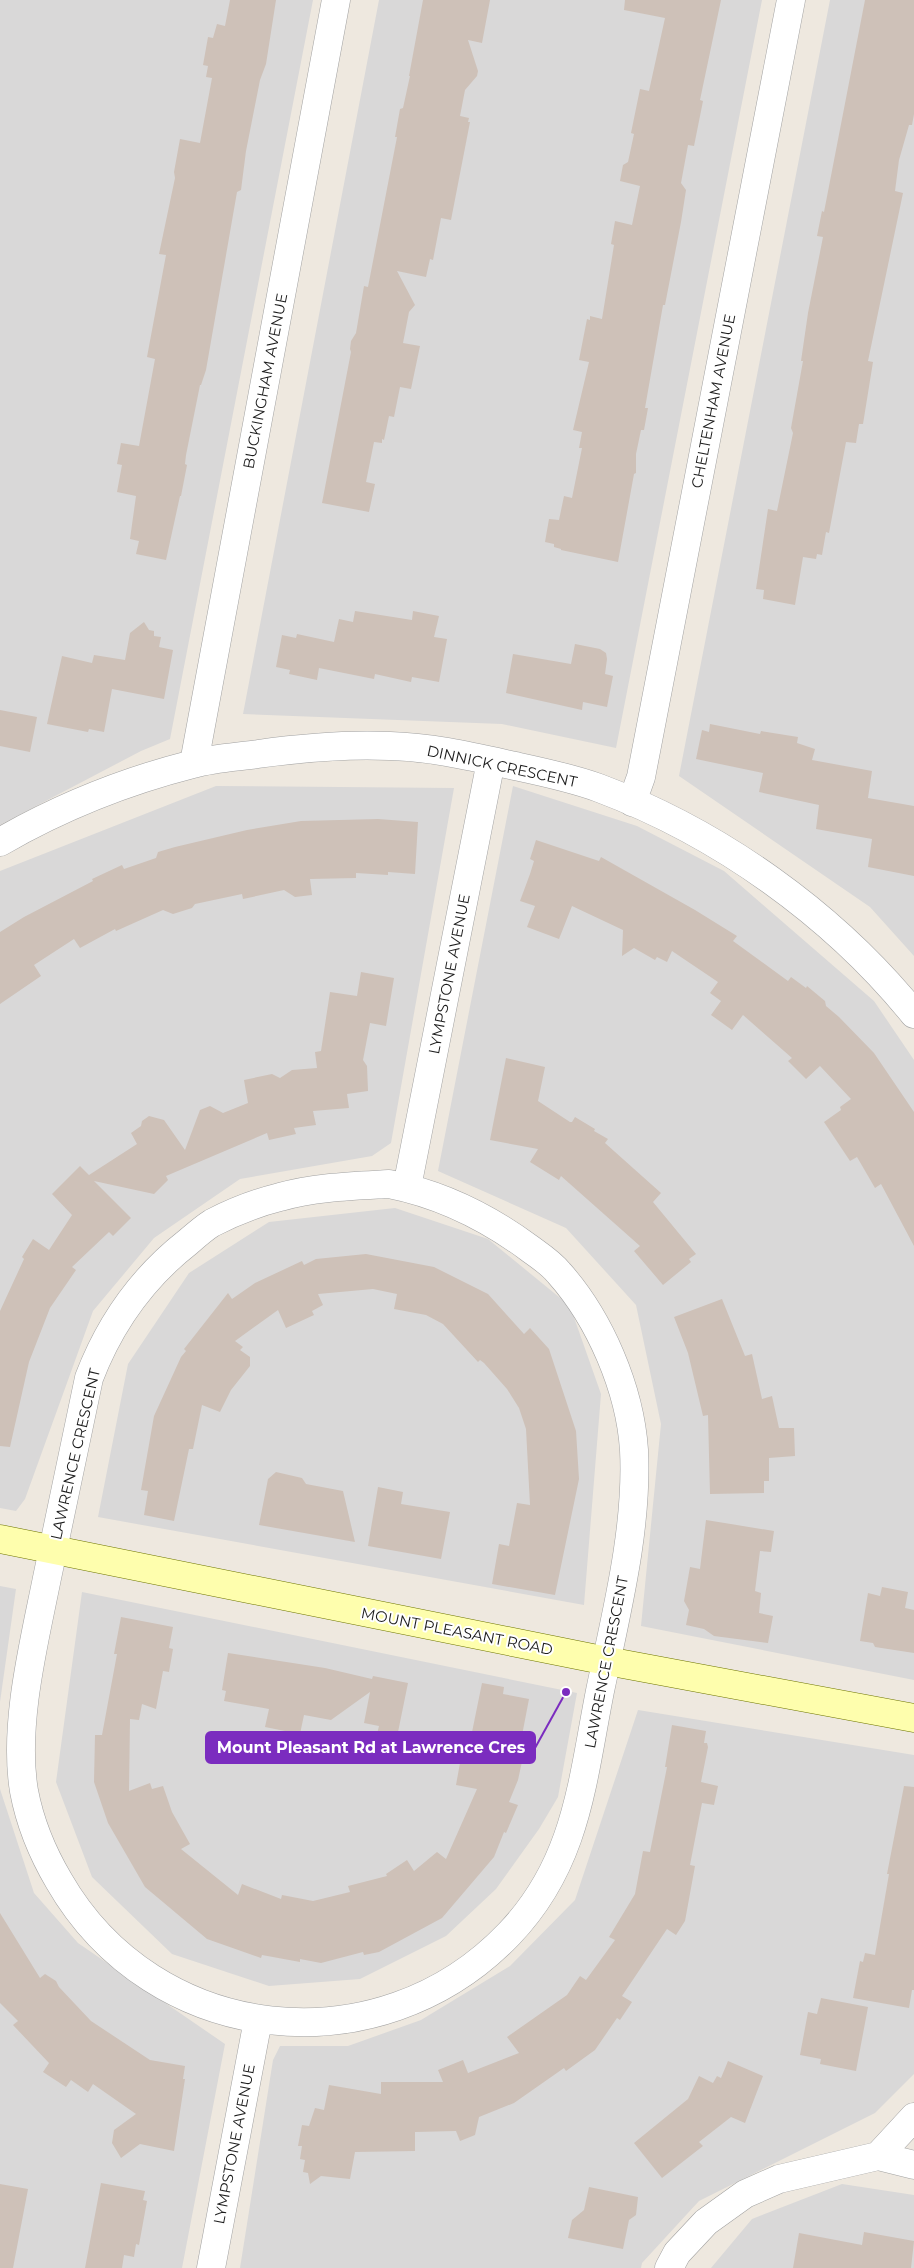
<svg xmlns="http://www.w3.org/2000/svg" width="914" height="2268" font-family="Montserrat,sans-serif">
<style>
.residential{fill:#d9d8d8}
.building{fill:#cec1b8}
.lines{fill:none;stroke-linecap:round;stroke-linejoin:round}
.street-casing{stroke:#a2a2a2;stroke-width:29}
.secondary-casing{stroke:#6d7400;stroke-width:29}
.street{stroke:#fff;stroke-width:28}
.secondary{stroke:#fefead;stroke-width:28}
.labels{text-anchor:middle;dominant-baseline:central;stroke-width:4;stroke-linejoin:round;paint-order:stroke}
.street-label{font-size:15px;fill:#1b1b1b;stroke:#fff}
.leader{fill:none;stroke:#7b2cbf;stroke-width:2}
.callout-dot{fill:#7b2cbf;stroke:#fff;stroke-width:2}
.callout{fill:#7b2cbf;stroke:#7b2cbf;stroke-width:2}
.callout-label{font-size:16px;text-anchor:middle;font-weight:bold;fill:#fff}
</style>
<rect width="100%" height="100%" fill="#eee8df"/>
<path class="residential" d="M0,0H313L170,739L141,751L0,825Z
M379,0H762L616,748L502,724L243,714Z
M830,0H914V956L870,907L679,776Z
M216,786L454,788L391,1143L372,1156L240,1179L154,1238L93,1311L25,1499L16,1511L0,1508V871Z
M513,786L637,826L724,871L874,1001L914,1060V1680L641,1626L661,1424L636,1305L566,1228L438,1171Z
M395,1208L488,1239L570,1306L601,1394L584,1605L98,1517L128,1364L189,1273L269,1222Z
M0,1586L16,1589L0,1702Z
M82,1592L577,1693L558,1797L539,1829L496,1889L446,1936L360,1979L269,1986L172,1954L92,1877L56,1782Z
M638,1710L914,1755V2074L875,2113L699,2201L642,2263L641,2268H240L273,2060L280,2046H348L421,2020L510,1966L575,1900Z
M0,1789L34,1893L78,1943L225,2044L182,2268H0Z
M842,2184L914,2195V2268H711L752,2219Z"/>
<path class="building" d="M230,0H276L266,64L260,80L246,151L241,190L237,192L206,370L201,385H200L186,455L185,464L187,465L181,496H180L166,560L136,554L139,541L130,539L136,496L117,492L122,465L117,464L121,443L139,446L155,359L147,357L166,255L159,254L175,178L174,172L180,139L200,143L212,78L206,77L208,66L203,65L208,37L213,38L217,24L225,26Z
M423,0H490L482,43L468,40L478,71L477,76L465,90L460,116L469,118L468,122H470L451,220L441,218L433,260L430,259L426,277L397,271L415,305L409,312L403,343L420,346L411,389L400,387L394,417L389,416L384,440L382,439V443L374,442L366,482L375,484L369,512L322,503L351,352L350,349L351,341L356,333L364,286L368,287L397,137H395L400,109L403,108L410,76H409Z
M625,0H721L700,100L703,101L694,146L688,145L681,183L686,190L681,222L665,305H663L645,408H648L644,430H641L636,454V473L634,474L618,562L561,550V549L554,547V544L545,542L549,519L559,520L564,496L572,498L582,448H579L582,432L573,430L589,362L579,360L587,319L590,320V316L602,319L614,245L611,244L615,221L632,225L640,186L620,181L623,165L628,162L634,134L631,133L640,89L649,91L665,18L624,10Z
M865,0H914V114L912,125H909L899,160L895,191L903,193L868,361L873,362L863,424H859L856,443L846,442L829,533L826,532L822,555L817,554L816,559L803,557L795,605L763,599L764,590L756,589L768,509L777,511L793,433L791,428L803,361H801L808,313L823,237L817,236L822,211L824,212Z
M355,611L412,620L413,611L439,616L434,637L447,639L439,682L412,677L411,682L375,674L374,679L319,668L317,680L289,674L290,670L276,667L282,635L296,638L297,634L334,642L339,619L353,622Z
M144,622L149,630L154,631V636L161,637L159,647L173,650L164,699L112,689L104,732L89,729L88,732L47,724L62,656L92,663L94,655L125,660L130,633Z
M575,644L600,649L606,653L607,659L605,674L613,676L607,707L583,702L582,710L506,693L513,654L571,664Z
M0,710L37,717L30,752L0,746Z
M710,724L760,734L761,731L798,737L797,743L815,749L812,760L872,771L868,798L914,806V876L868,867L872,839L816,829L819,805L759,792L763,773L696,759L702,730L709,732Z
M378,819L418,822L415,874L388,872V875L356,873V878L310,879L312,895L295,897L284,890L243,899L242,894L195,904L192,908L173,914L163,910L116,931L115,929L80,948L74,939L34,965L41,976L0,1004V932L24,917L93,881L92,879L122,865L124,869L156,858L158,852L175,847L247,830L301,821Z
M536,840L599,861L601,857L695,910L737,936L733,941L788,981L791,977L806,988L807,986L825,1001L826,1006L839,1017L874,1053L914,1112V1246L881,1184L875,1188L857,1157L850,1161L824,1122L841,1110L840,1107L851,1099L820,1066L806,1079L788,1061L792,1058L743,1015L732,1030L711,1015L721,1001L710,993L718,982L672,951L667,962L657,957L655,960L634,948L622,956L623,930L572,906L559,939L527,927L535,906L520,901L530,874L534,861L530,859Z
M361,972L394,978L386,1026L370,1023L363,1060L367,1066L368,1091L347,1094L349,1108L313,1111L316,1125L294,1128L296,1134L269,1140L267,1133L166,1176L168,1180L154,1194L94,1181L131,1218L113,1236L109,1232L72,1267L76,1270L50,1308L29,1362L10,1447L0,1446V1311L24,1259L22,1257L33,1239L49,1250L72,1215L52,1194L80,1166L89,1175L137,1144L131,1133L141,1126L142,1121L149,1116L164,1120L185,1150L200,1110L210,1106L223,1113L248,1103L244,1080L272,1074L280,1078L292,1070L317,1068L315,1052L321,1051L330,992L357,996Z
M506,1058L545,1067L538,1101L570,1122H572L575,1117L595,1129L594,1131L608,1139L605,1143L661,1193L653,1202L696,1254L689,1259L691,1262L663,1285L634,1251L640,1246L561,1176L559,1180L530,1162L538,1149L490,1140Z
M366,1254L434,1267L488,1294L524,1334L530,1328L549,1349L576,1431L579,1479L555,1595L492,1584L499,1544L509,1546L517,1503L530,1505L526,1429L519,1408L507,1389L484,1363L480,1360L478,1362L443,1324L426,1315L394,1309L397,1294L373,1289L318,1294L323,1305L312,1311L314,1315L286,1328L278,1310L235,1341L243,1347L240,1350L250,1357V1366L231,1390L220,1412L202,1405L193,1449H189L174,1521L144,1515L148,1491L141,1490L154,1416L181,1357L186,1351L184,1349L228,1293L232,1299L255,1283L302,1261L304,1265L316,1259Z
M722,1299L745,1356L752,1354L762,1399L772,1396L779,1428H794L795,1456L769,1458V1481H764V1493L710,1494L708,1415L703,1416L688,1353L674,1317Z
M276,1472L302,1478L306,1484L343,1491L355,1542L259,1525L268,1479Z
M378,1487L403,1492L401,1504L450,1512L441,1559L368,1546Z
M706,1520L774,1531L771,1552L760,1551L755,1591L761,1593L759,1613L773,1616L768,1643L714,1636L704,1629L686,1625L689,1610L684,1601L690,1567L700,1569Z
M882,1587L908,1592L905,1608L914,1610V1653L875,1647L873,1643L860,1641L868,1593L880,1596Z
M121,1617L173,1627L169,1648L173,1649L169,1672L163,1671L156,1709L142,1704L139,1720L130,1719L129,1791L150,1783L152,1789L163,1786L172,1812L190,1844L181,1849L238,1895L242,1884L281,1899L282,1895L313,1901L350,1892L348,1886L387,1876L386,1874L407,1860L414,1871L437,1852L446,1859L477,1789L456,1785L464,1741L470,1742L482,1683L504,1687L503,1694L529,1699L519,1751L520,1752V1756L523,1757L518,1780L509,1802L518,1805L506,1833L504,1832L494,1857L442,1918L379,1952L364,1955L363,1952L321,1963L300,1959V1962L262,1955L261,1958L207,1939L145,1887L108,1823L94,1782L95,1735H102L117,1654H114Z
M228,1653L325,1668L372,1679L373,1676L408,1683L397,1737L377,1734L379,1726L364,1723L370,1692L331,1720L304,1715L300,1734L265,1727L269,1709L224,1701L226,1691L222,1690Z
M672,1725L706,1731L704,1743H707L708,1747L701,1782L718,1786L714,1805L702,1803L690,1865L695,1866L685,1921L676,1935L667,1929L622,1996L632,2002L620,2020L617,2018L595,2050L566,2071L564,2068L514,2103L479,2117L475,2135L460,2141L456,2131L415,2132V2151L355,2152L350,2179L321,2176L310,2184L308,2173L303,2172L305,2160L300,2159L302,2146H298L302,2125L309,2126L315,2108L324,2110L329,2085L381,2094V2082H443L438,2070L463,2060L468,2073L519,2053L507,2037L567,1995L580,1976L586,1980L615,1940L609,1937L635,1894L643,1851L650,1852L667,1767H665Z
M904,1786L914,1787V1990H912L909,2008L853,1998L860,1961L863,1962L865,1953L875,1955L889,1874H887Z
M0,1913L40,1978L45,1974L56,1981L59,1987L91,2021L150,2060L185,2066L183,2079H185L174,2151L140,2144L121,2158L112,2143L114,2130L136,2114L93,2084L88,2092L71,2080L66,2087L43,2072L49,2063L13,2025L18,2021L0,2003Z
M821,1998L868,2007L856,2071L820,2064L821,2059L800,2055L808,2012L817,2014Z
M728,2061L763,2076L745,2123L731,2117L699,2142L703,2146L662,2178L634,2143L688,2099L699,2076L713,2083L717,2076L721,2078Z
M101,2183L145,2191L143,2200L147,2201L139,2245L136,2244L134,2257L124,2255L122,2268H85Z
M0,2184L28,2189L13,2268H0Z
M589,2187L638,2197L636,2215L629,2220L623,2249L568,2238L572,2220L584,2210Z
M864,2232L914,2241L911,2268H793L799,2233L862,2245Z"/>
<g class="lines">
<g class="street-casing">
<path id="street" d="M194,763L336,0
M632,802L641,777L791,0
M0,842C59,808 126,781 193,764C214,758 237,757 258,754C301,748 346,744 390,746C432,747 474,757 515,766C543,772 572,778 599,788C719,833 833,914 914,1014
M389,1184C440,1194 487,1217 529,1248C540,1256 551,1263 559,1273C600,1319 630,1389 634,1450C638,1529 616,1614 600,1691C582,1782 577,1863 509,1934C379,2070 154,2046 59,1881C43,1854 30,1823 24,1791C13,1725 34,1643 47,1578C61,1511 75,1445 89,1378C110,1323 142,1278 188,1242C196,1235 204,1228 212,1223C233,1212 256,1203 280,1197C315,1187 353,1186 389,1184Z
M407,1187L491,761
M878,2156L914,2165
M211,2268L258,2020
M669,2268L677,2253L706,2222L745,2194L779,2179L878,2156L914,2117"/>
</g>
<g class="secondary-casing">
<path id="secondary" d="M0,1539L607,1661L914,1718"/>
</g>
<use href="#street" class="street"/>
<use href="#secondary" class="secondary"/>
</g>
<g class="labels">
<g class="street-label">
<text transform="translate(265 381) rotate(-79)">BUCKINGHAM AVENUE</text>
<text transform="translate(713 401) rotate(-79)">CHELTENHAM AVENUE</text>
<text transform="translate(502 766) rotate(12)">DINNICK CRESCENT</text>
<text transform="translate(449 974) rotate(-79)">LYMPSTONE AVENUE</text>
<text transform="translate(75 1454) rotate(-77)">LAWRENCE CRESCENT</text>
<text transform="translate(457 1631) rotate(11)">MOUNT PLEASANT ROAD</text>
<text transform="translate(606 1662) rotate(-79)">LAWRENCE CRESCENT</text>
<text transform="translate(234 2144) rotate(-79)">LYMPSTONE AVENUE</text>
</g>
</g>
<path class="leader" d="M566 1692L535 1748"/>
<circle class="callout-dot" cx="566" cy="1692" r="5"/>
<rect class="callout" x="206" y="1732" width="329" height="31" rx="5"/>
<g class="callout-label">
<text x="371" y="1753">Mount Pleasant Rd at Lawrence Cres</text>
</g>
</svg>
